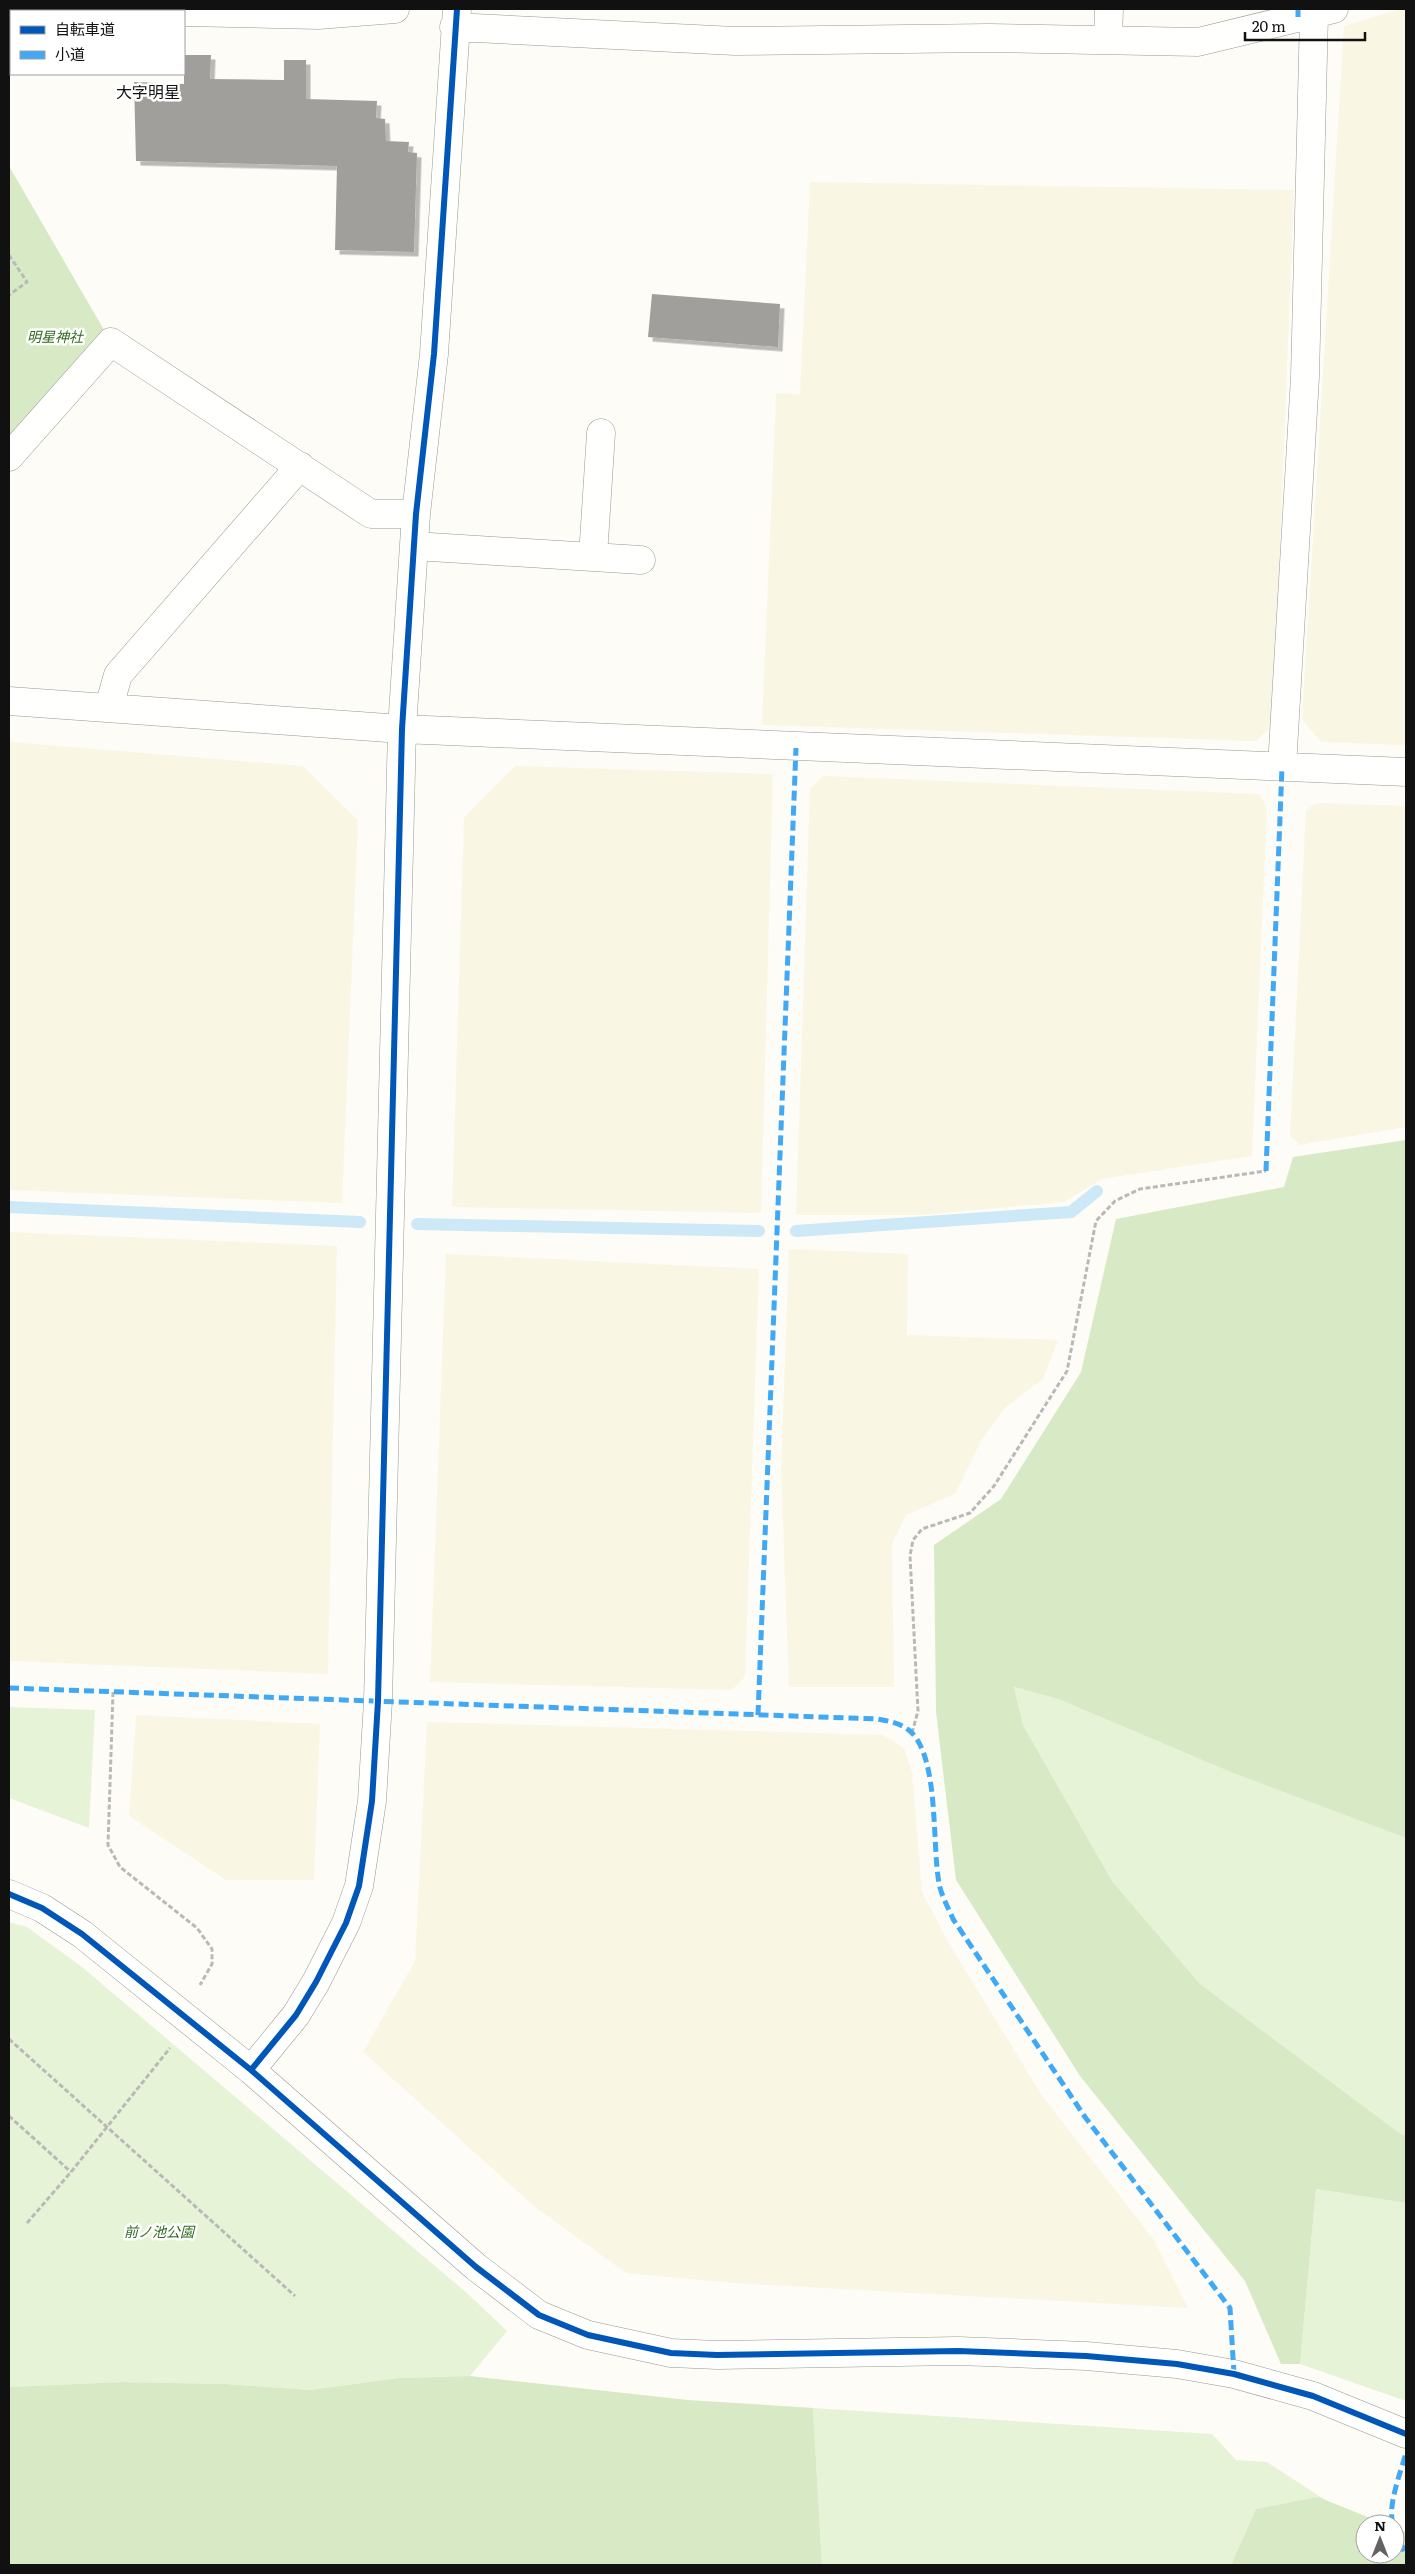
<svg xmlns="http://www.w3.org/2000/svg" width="1415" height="2574" font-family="Literata,'Noto Sans JP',serif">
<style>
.farmland{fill:#f9f7e4}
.green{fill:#e7f3d7}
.forest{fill:#d8eac5}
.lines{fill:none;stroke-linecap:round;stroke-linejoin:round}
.stream{stroke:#cde8f7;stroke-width:12}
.building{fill:#a19f9c;filter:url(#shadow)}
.minor-casing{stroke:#979795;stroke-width:29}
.path{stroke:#b9b9b8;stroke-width:3;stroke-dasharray:5 2.5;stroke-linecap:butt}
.minor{stroke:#fffffe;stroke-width:28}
.quiet{stroke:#3fa9f5;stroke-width:5;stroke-dasharray:10 5;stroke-linecap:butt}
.cycleway-casing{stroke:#fff;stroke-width:9}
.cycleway{stroke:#0057b8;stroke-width:6}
.labels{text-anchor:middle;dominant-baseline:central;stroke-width:5;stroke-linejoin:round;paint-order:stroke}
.park-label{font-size:14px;font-style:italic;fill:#2f6b1f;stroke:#fff}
.quarter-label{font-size:16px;fill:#111;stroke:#fff}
</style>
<defs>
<filter id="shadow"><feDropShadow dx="4.5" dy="4.5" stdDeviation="0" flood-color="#0004"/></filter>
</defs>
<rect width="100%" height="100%" fill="#fdfcf7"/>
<path class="farmland" d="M1400,9H1406V745L1321,742L1302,719L1344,26Z
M810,182L1294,190L1273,725L1256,741L762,725L776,393L800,394Z
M9,742L303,766L358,820L342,1203L9,1190Z
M515,766L773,774L761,1213L452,1207L464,818Z
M823,776L1260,794L1267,808L1252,1156L1102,1179L1064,1202L923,1215H796L810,789Z
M1317,803L1406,806V1127L1300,1145L1290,1136L1306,810Z
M9,1232L337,1246L328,1674L9,1661Z
M789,1249L908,1254L907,1335L1058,1340L1043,1379L1005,1408L981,1441L955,1494L906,1515L892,1544L894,1687H789L781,1470Z
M446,1254L759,1269L745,1677L732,1690L430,1682Z
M136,1715L320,1724L314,1880H226L129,1816Z
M427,1722L883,1735L904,1748L912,1772L922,1892L950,1945L1043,2097L1154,2240L1188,2308L734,2283L626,2273L535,2207L363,2052L415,1961Z"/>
<path class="green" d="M1014,1687L1058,1699L1233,1773L1406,1838V2135L1401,2134L1200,1984L1112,1881L1023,1725Z
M9,1707L95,1710L89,1828L9,1798Z
M9,1922L27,1927L82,1967L468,2294L507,2331L470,2376L398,2378L310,2390L225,2384L120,2382L9,2387Z
M1316,2189L1406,2203V2401L1300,2364Z
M813,2408L1212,2434L1236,2460L1267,2462L1327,2501L1256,2509L1231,2565H822Z"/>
<path class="forest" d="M9,166L111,342L9,457Z
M1406,1140V1838L1233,1773L1058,1699L1014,1687L1023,1725L1112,1881L1200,1984L1401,2134L1406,2135V2203L1316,2189L1300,2364H1281L1245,2281L1080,2076L956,1880L936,1712L934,1545L1001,1499L1081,1372L1116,1219L1284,1187L1293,1157Z
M470,2376L688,2400L813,2408L822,2565H9V2387L120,2382L225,2384L310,2390L398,2378Z
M1318,2497L1385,2524H1365V2554H1395V2528L1406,2532V2565H1231L1256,2509Z"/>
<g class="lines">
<path class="stream" d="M9,1207L360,1222
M417,1224L759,1231
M796,1231L1071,1212L1097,1191"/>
</g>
<path class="building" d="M184,55H211L210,79L284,80V60H306V99L377,101L376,118L385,119L386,141L409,142L408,152L417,153L414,252L335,250L337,166L136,161L134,82L184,84Z
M652,294L780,304L778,347L648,337Z"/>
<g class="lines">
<g class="minor-casing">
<path id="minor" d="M12,9L133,11
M184,12L318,15L395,9
M454,27L735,41L989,38L1198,42L1334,9
M1108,40L1109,9
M9,457L111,342L371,514H416
M414,546L641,560
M593,556L601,433
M9,701L402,729L1406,772
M109,707L118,675L300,466
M1282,767L1305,377L1314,15
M9,1894L42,1908L82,1934L251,2070L476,2267L539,2315L588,2335L671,2353L717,2355L958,2351L1086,2356L1177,2364L1234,2374L1313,2396L1406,2434
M251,2070L296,2015L316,1982L346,1923L359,1886L372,1801L378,1701L402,729L416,514L434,354L457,9"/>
</g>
<path class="path" d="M9,255L27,282L9,295
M113,1692L108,1845L120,1867L197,1928L212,1949V1964L200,1985
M912,1733L918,1711L910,1556L913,1540L922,1529L970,1513L994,1486L1067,1371L1096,1221L1115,1201L1140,1189L1266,1171
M9,2039L295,2296
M9,2116L71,2172
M27,2223L71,2172L170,2048"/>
<use href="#minor" class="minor"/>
<path class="quiet" d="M1298,9V17
M1266,1171L1282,767
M9,1688L877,1719C889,1721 902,1723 912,1733C939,1761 932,1845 939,1883C941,1895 948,1907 953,1919L1085,2117L1230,2308L1234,2374
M758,1715L796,748
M1393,2524C1387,2507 1401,2471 1406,2453
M1395,2528L1406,2556"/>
<g class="cycleway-casing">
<path id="cycleway" d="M9,1894L42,1908L82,1934L251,2070L476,2267L539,2315L588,2335L671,2353L717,2355L958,2351L1086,2356L1177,2364L1234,2374L1313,2396L1406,2434
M251,2070L296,2015L316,1982L346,1923L359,1886L372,1801L378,1701L402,729L416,514L434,354L457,9"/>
</g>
<use href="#cycleway" class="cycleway"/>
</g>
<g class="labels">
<g class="park-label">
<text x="55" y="336">明星神社</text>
<text x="159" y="2231">前ノ池公園</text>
</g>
<g class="quarter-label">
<text x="148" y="91">大字明星</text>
</g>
</g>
<rect width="1415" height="2574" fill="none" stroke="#111111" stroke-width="20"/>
<rect x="10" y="10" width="175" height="65" fill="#ffffff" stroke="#a0a0a0"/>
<rect x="20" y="26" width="25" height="8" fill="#0057b8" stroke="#a0a0a0"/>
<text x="55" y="35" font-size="15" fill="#111111">自転車道</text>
<rect x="20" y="51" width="25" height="8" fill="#3fa9f5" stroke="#a0a0a0"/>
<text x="55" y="60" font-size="15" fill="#111111">小道</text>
<g transform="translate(1380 2539)"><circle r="24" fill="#ffffff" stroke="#a0a0a0"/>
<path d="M0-4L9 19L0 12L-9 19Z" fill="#646362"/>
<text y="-8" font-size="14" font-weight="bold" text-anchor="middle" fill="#111111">N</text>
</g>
<path d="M1245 32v8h120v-8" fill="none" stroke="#111111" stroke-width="2.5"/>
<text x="1252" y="32" font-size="15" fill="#111111" stroke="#ffffff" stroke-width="4" paint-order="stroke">20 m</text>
</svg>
